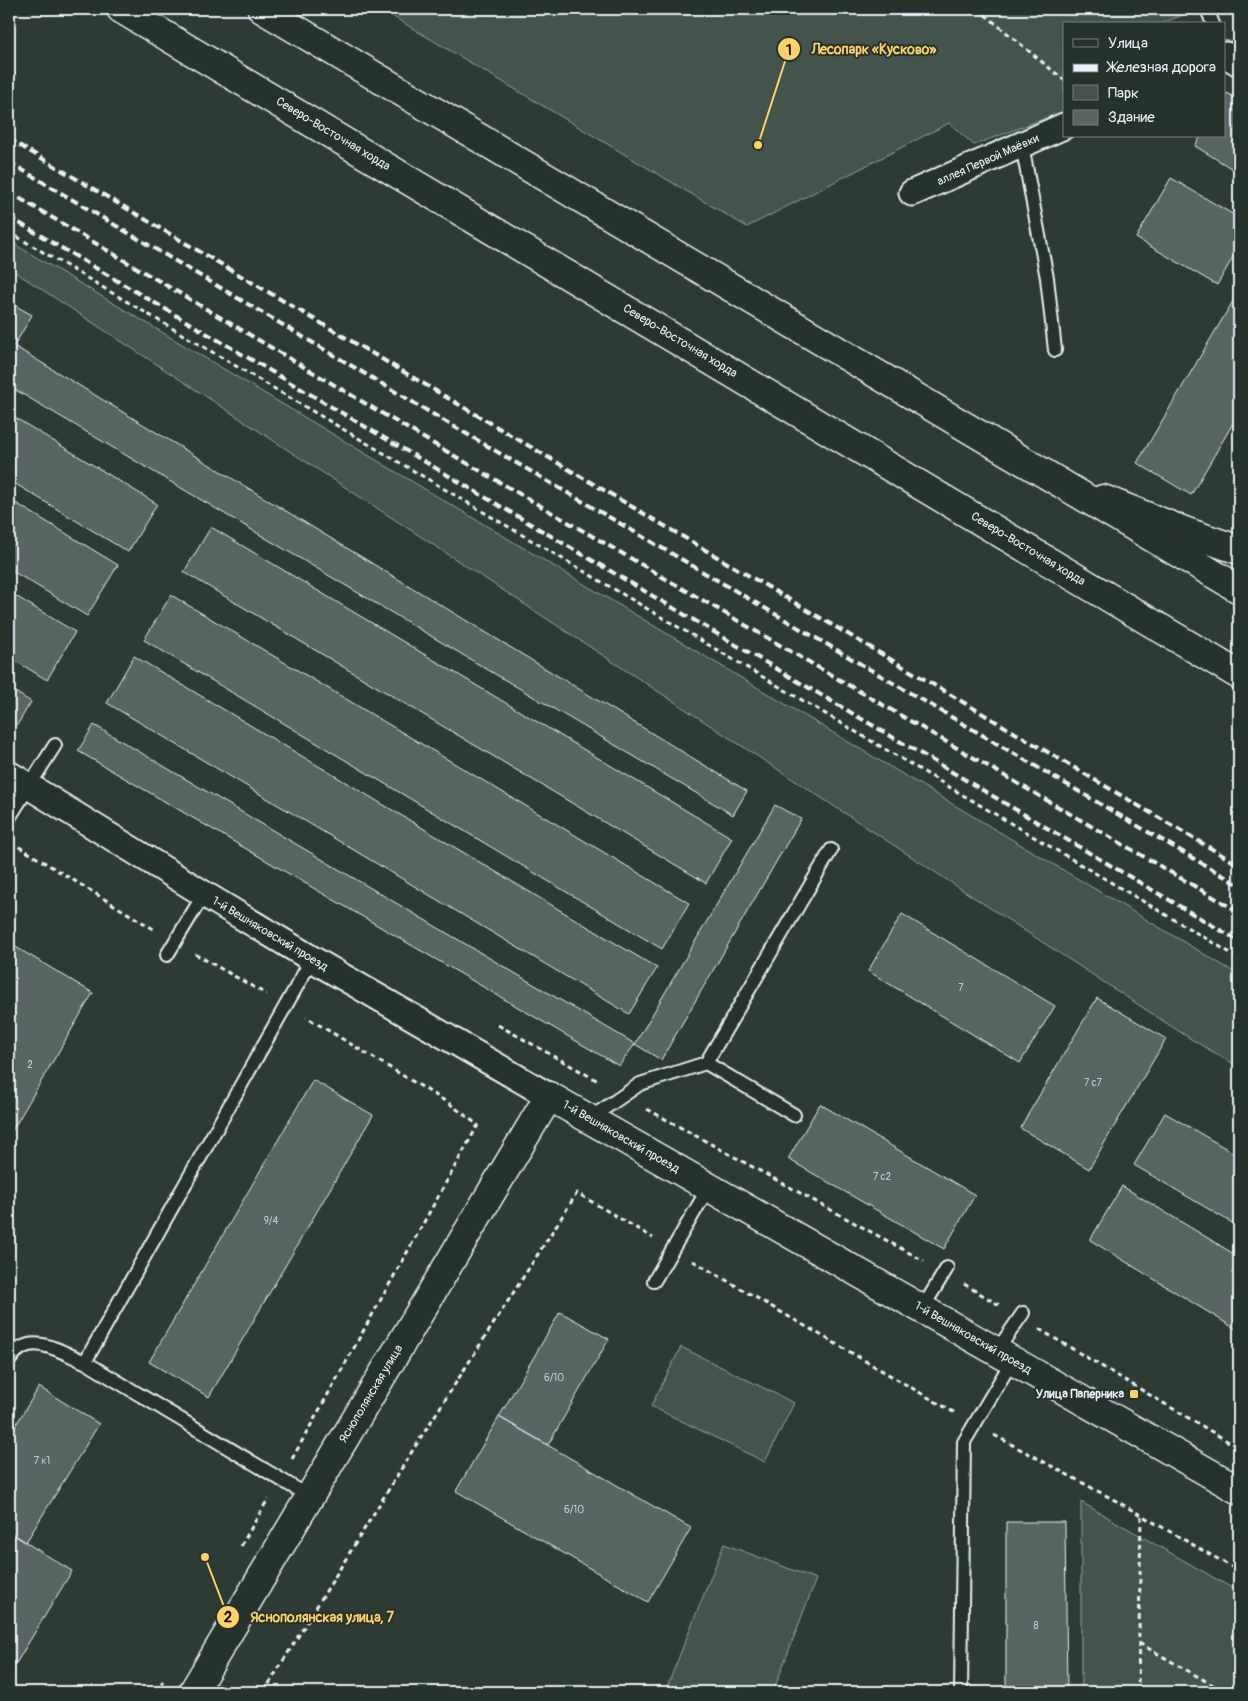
<svg xmlns="http://www.w3.org/2000/svg" width="1248" height="1701" font-family="Pangolin,sans-serif">
<style>
.green{fill:#45524e;stroke:#96a2a3}
.building{fill:#596563;stroke:#e8f1f8}
.lines{fill:none;stroke-linecap:round;stroke-linejoin:round}
.service-casing{stroke:#e8f1f8;stroke-width:16}
.minor-casing{stroke:#e8f1f8;stroke-width:29}
.tertiary-casing{stroke:#e8f1f8;stroke-width:31}
.secondary-casing{stroke:#e8f1f8;stroke-width:31}
.primary-casing{stroke:#e8f1f8;stroke-width:31}
.path{stroke:#e8f1f8;stroke-width:3;stroke-dasharray:5 4;stroke-linecap:butt}
.service{stroke:#26332d;stroke-width:12}
.minor{stroke:#26332d;stroke-width:25}
.tertiary{stroke:#26332d;stroke-width:28}
.secondary{stroke:#26332d;stroke-width:28}
.primary{stroke:#26332d;stroke-width:28}
.rail{stroke:#e8f1f8;stroke-width:4;stroke-dasharray:8 4;stroke-linecap:butt}
.poi-dot{fill:#ffd166;stroke:#26332d;stroke-width:2}
.labels{text-anchor:middle;dominant-baseline:central;stroke-width:4;stroke-linejoin:round;paint-order:stroke}
.number-label{font-size:10px;fill:#c4ced3}
.street-label{font-size:12px;fill:#e8f1f8;stroke:#26332d}
.poi-label{font-size:12px;font-weight:bold;fill:#e8f1f8;stroke:#26332d;text-anchor:end}
.leader{fill:none;stroke:#ffd166;stroke-width:2}
.callout-dot{fill:#ffd166;stroke:#26332d;stroke-width:2}
.mark-label{font-size:15px;text-anchor:middle;font-weight:bold;fill:#111}
.callout-label{font-size:14px;text-anchor:middle;font-weight:bold;fill:#ffd166;stroke:#26332d;stroke-width:4;stroke-linejoin:round;paint-order:stroke}
</style>
<rect width="100%" height="100%" fill="#2e3b35"/>
<filter id="ink" filterUnits="userSpaceOnUse"><feTurbulence type="fractalNoise" baseFrequency=".02" numOctaves="2"/><feDisplacementMap in="SourceGraphic" scale="10" xChannelSelector="R" yChannelSelector="G"/><feConvolveMatrix kernelMatrix="1 2 1 2 8 2 1 2 1" color-interpolation-filters="sRGB"/></filter>
<g filter="url(#ink)">
<path class="green" d="M380,9H1198L1160,24H1064V111L974,145L949,123L747,227Z
M9,241L1239,975V1067L1191,1039L9,268Z
M681,1347L794,1403L765,1462L651,1406Z
M1081,1502L1239,1592V1692H1081Z
M724,1544L816,1579L773,1692H665Z"/>
<path class="building" d="M1227,93L1239,100V173L1195,146L1201,136H1224V97Z
M1171,178L1239,218V247L1217,285L1136,238Z
M1239,291V413L1191,495L1137,463Z
M9,302L32,315L14,346L747,791L733,815L9,386Z
M9,414L157,504L128,552L9,480Z
M9,499L118,565L87,616L9,569Z
M211,527L732,838L706,883L184,572Z
M9,592L75,632L47,680L9,657Z
M171,595L689,903L662,949L144,640Z
M134,656L657,968L629,1014L107,703Z
M9,688L31,702L17,725L9,720Z
M94,725L635,1044L619,1066L78,751Z
M775,805L801,819L661,1060L635,1044Z
M902,914L1055,1006L1020,1063L868,971Z
M9,943L93,993L9,1136Z
M1097,998L1166,1039L1089,1169L1020,1128Z
M313,1080L373,1115L209,1397L149,1362Z
M820,1104L975,1195L944,1249L788,1159Z
M1165,1113L1239,1156V1227L1134,1165Z
M1122,1186L1239,1257V1331L1090,1240Z
M560,1312L609,1339L548,1445L499,1417Z
M39,1387L99,1424L26,1542L9,1531V1436Z
M499,1417L691,1528L648,1602L456,1491Z
M1006,1522H1065L1067,1692H1006Z
M12,1534L72,1571L9,1675V1540Z"/>
<g class="lines">
<g class="service-casing">
<path id="service" d="M1207,9L1213,24
M1022,145L1047,278L1055,350
M9,818L55,745
M167,955L204,894
M706,1063L794,1115
M589,1119L640,1084L706,1063L831,850
M654,1281L709,1187
M922,1309L947,1268
M996,1352L1023,1313
M9,1361C28,1329 59,1351 85,1362
M310,1497L85,1362L312,959
M961,1692L964,1442L1012,1361"/>
</g>
<g class="minor-casing">
<path id="minor" d="M1224,56L1226,55L1239,63
M912,193L1064,126
M9,774L204,894L312,959L549,1096"/>
</g>
<g class="tertiary-casing">
<path id="tertiary" d="M193,1692L549,1096L1239,1490"/>
</g>
<g class="secondary-casing">
<path id="secondary" d="M1103,499L1184,531L1239,550"/>
</g>
<g class="primary-casing">
<path id="primary" d="M121,9L1239,675
M262,9L1239,589"/>
</g>
<path class="path" d="M978,9L1064,80
M9,232L1239,958
M11,842L155,930
M195,954L266,994
M498,1025L600,1082
M647,1109L924,1261
M693,1261L955,1413
M964,1284L999,1305
M1039,1329L1239,1448
M994,1435L1118,1502L1239,1571
M292,1459L478,1125L450,1104L306,1017
M241,1546L268,1499
M1139,1643L1225,1692
M156,1692L163,1681
M264,1692L411,1453L577,1193L653,1238
M1138,1692L1141,1516"/>
<use href="#service" class="service"/>
<use href="#minor" class="minor"/>
<use href="#tertiary" class="tertiary"/>
<use href="#secondary" class="secondary"/>
<use href="#primary" class="primary"/>
<path class="rail" d="M9,139L1239,865
M9,162L436,416L1239,885
M9,192L427,440L1239,912
M9,217L1239,941"/>
</g>
</g>
<rect class="poi-dot" x="1129" y="1389" width="10" height="10" rx="2.5"/>
<g class="labels">
<g class="number-label">
<text x="961" y="988">7</text>
<text x="30" y="1065">2</text>
<text x="1093" y="1083">7 с7</text>
<text x="882" y="1177">7 с2</text>
<text x="271" y="1221">9/4</text>
<text x="554" y="1378">6/10</text>
<text x="42" y="1461">7 к1</text>
<text x="574" y="1510">6/10</text>
<text x="1036" y="1626">8</text>
</g>
<g class="street-label">
<text transform="translate(333 134) rotate(31)">Северо-Восточная хорда</text>
<text transform="translate(988 160) rotate(-24)">аллея Первой Маёвки</text>
<text transform="translate(680 341) rotate(31)">Северо-Восточная хорда</text>
<text transform="translate(1028 549) rotate(31)">Северо-Восточная хорда</text>
<text transform="translate(270 934) rotate(31)">1-й Вешняковский проезд</text>
<text transform="translate(621 1137) rotate(30)">1-й Вешняковский проезд</text>
<text transform="translate(973 1338) rotate(30)">1-й Вешняковский проезд</text>
<text transform="translate(371 1394) rotate(-59)">Яснополянская улица</text>
</g>
<g class="poi-label">
<text x="1124" y="1394">Улица Паперника</text>
</g>
</g>
<path class="leader" d="M758 145L789 49M205 1557L228 1617"/>
<g class="callout-dot">
<circle cx="758" cy="145" r="5"/>
<circle cx="205" cy="1557" r="5"/>
<circle cx="789" cy="49" r="12"/>
<circle cx="228" cy="1617" r="12"/>
</g>
<g class="mark-label">
<text x="789" y="55">1</text>
<text x="228" y="1622">2</text>
</g>
<g class="callout-label">
<text x="874" y="54">Лесопарк «Кусково»</text>
<text x="322" y="1622">Яснополянская улица, 7</text>
</g>
<rect width="1248" height="1701" fill="none" stroke="#26332d" stroke-width="30"/>
<rect x="15" y="15" width="1218" height="1671" fill="none" stroke="#e8f1f8" stroke-width="2" filter="url(#ink)"/>
<rect x="1063" y="22" width="162" height="115" fill="#26332d" stroke="#747f7e"/>
<rect x="1073" y="39" width="25" height="8" fill="#26332d" stroke="#747f7e"/>
<text x="1108" y="48" font-size="15" fill="#e8f1f8">Улица</text>
<rect x="1073" y="64" width="25" height="8" fill="#e8f1f8" stroke="#747f7e"/>
<text x="1108" y="72" font-size="15" fill="#e8f1f8">Железная дорога</text>
<rect x="1073" y="85" width="25" height="15" fill="#45524e" stroke="#747f7e"/>
<text x="1108" y="98" font-size="15" fill="#e8f1f8">Парк</text>
<rect x="1073" y="110" width="25" height="15" fill="#596563" stroke="#747f7e"/>
<text x="1108" y="122" font-size="15" fill="#e8f1f8">Здание</text>
</svg>
